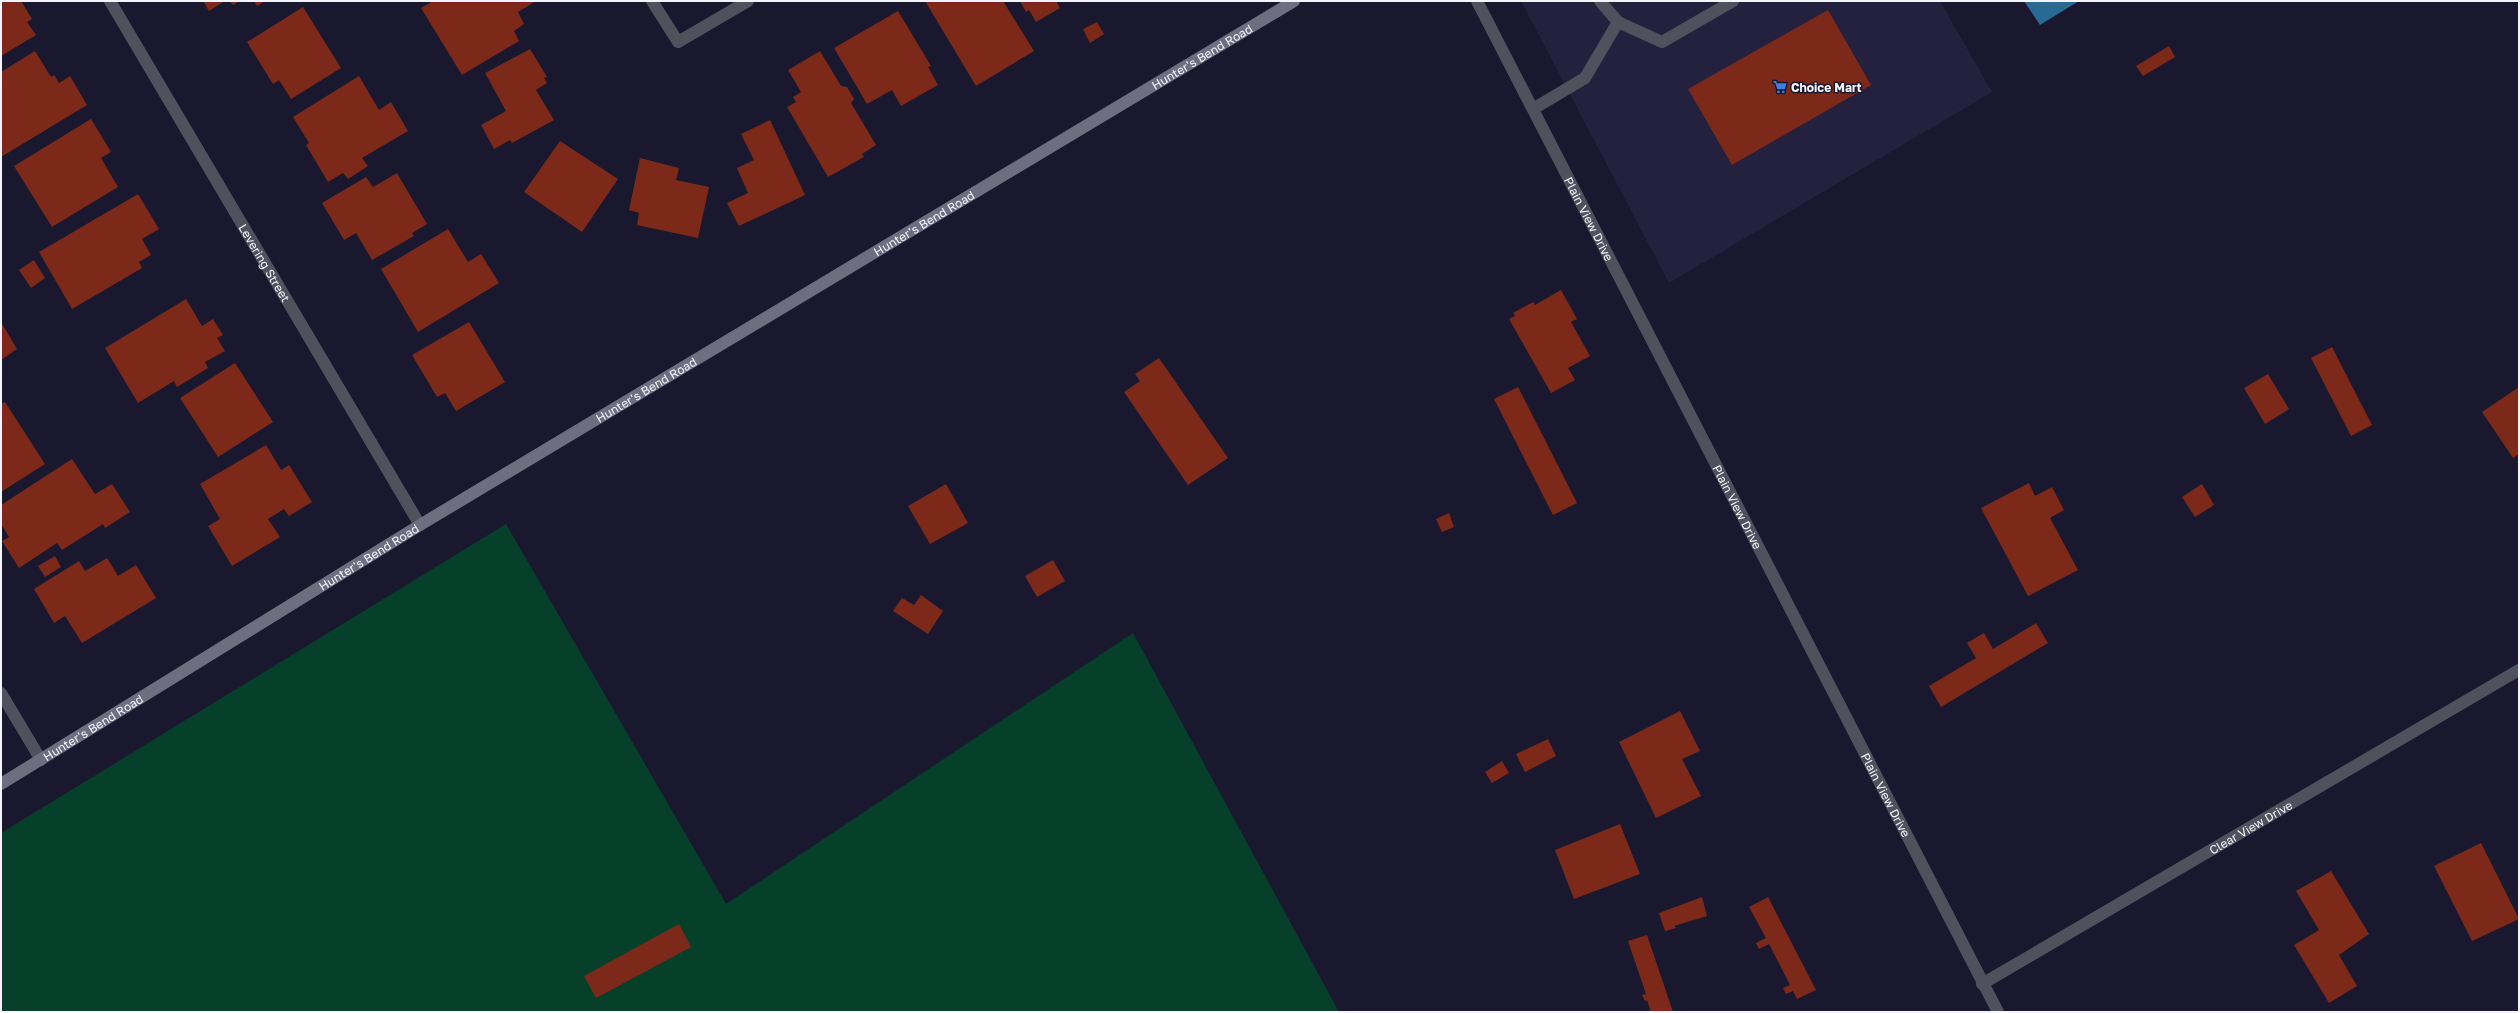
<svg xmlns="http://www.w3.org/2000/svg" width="2520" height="1013" font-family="'Golos Text',sans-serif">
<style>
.built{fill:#23213d}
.green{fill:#07402a}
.water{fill:#286995}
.building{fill:#7d291a}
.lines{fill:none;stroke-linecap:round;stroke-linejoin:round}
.lane{stroke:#4f515c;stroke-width:12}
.street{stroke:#4f515c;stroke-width:12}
.secondary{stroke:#6d6f81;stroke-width:12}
.labels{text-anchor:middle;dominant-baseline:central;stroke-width:3;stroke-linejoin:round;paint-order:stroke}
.street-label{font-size:12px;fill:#f4f4fd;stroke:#19182e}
.poi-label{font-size:12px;font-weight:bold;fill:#f4f4fd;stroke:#19182e;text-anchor:start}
</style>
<rect width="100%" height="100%" fill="#19182e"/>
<path class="built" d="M1521,1H1940L1992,92L1669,283Z"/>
<path class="green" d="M506,524L726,904L1133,633L1339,1012H1V833Z"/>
<path class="water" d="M2024,1H2079L2040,25Z"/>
<path class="building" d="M1,1H21L32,19L27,22L36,35L1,56Z
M203,1H225L209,11Z
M230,1H240L233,5Z
M254,1H265L257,6Z
M433,1H536L518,12L524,24L514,31L519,41L462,75L421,8Z
M925,1H1003L1034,51L976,86Z
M1020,1H1056L1060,8L1036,22L1029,10L1026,12Z
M303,7L341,68L291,99L279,80L273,84L247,42Z
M1828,10L1871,85L1732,165L1688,89Z
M898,11L931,66L928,67L938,85L901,106L892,90L867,104L834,48Z
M1097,22L1104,34L1090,43L1083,29Z
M2169,46L2175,57L2143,76L2136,66Z
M530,49L547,77L544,78L547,83L536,90L554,120L512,143L510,140L494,149L481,125L506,111L485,73Z
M35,51L51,77L54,75L59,83L70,76L87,105L1,157V72Z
M820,51L841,86L847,87L854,99L851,103L876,145L862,154L864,157L828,177L787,107L796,102L793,97L801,92L788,70Z
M359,76L379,110L391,102L408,131L362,158L368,166L348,179L343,173L328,182L306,145L309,143L293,117Z
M91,119L111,152L101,158L118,187L52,227L14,166Z
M770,120L805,195L739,226L727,203L748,193L737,168L754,160L741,134Z
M560,141L618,179L582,232L524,192Z
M640,158L679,168L676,180L709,187L698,238L637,225L639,213L629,210Z
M397,173L427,224L412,233L414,236L372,260L356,233L344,240L322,203L366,177L373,187Z
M138,194L159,229L142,239L151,255L139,262L142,268L72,309L39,252Z
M448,229L468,262L481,254L499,283L418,332L381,269Z
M34,260L45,278L31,288L19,270Z
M1561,290L1577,319L1571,322L1590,356L1568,368L1575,380L1551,393L1509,319L1515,316L1513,313L1533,302L1535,305Z
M186,299L202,326L213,319L223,335L217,338L225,351L205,362L208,368L177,387L174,381L138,403L105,348Z
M1,322L17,349L1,360Z
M469,322L505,382L456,411L445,393L437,397L412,355Z
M2332,347L2372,425L2351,436L2311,358Z
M1159,358L1228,458L1188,485L1124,392L1140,381L1135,374Z
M235,363L273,422L218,457L180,398Z
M2268,374L2289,409L2265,424L2244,388Z
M1518,387L1577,503L1553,515L1494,399Z
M2519,387V454L2513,458L2482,412Z
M5,402L45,464L1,492V404Z
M266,445L281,470L289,465L312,502L289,516L284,509L268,519L280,537L232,566L208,526L220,519L200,484Z
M72,459L95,494L112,484L130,512L105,528L103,524L62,550L57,543L19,568L2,541L9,537L1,524V505Z
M2029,483L2035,496L2052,487L2064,510L2050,518L2078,570L2028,596L1981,508Z
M946,484L968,523L930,544L908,506Z
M2202,484L2214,505L2195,517L2182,497Z
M1449,513L1454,527L1442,532L1436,519Z
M55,556L61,567L45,577L38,566Z
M107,558L118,576L136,565L156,598L82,643L65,616L54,623L34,589L79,561L85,571Z
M1053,560L1065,581L1037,597L1025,576Z
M921,595L943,611L928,634L893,611L902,598L914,605Z
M2036,623L2048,643L1941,707L1929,686L1976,658L1967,643L1984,633L1993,649Z
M1680,711L1700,751L1682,759L1701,796L1656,818L1619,742Z
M1548,739L1556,756L1525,772L1516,754Z
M1502,761L1509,773L1492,783L1485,772Z
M1620,824L1640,874L1574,899L1555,850Z
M2481,843L2519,919L2472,941L2434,866Z
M2331,871L2369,934L2339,955L2357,986L2329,1003L2294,945L2319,930L2296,891Z
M1702,897L1707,916L1674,926L1676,928L1665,931L1659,913Z
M1768,897L1816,990L1797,999L1793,991L1786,994L1783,988L1790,985L1769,944L1759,949L1756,943L1766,938L1749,907Z
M679,924L691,947L596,998L584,976Z
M1647,935L1673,1012H1651L1647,1000L1645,1001L1642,995L1646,994L1628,941Z"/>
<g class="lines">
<path class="lane" d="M1600,1L1618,22L1662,42L1733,1
M1533,109L1585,78L1618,22"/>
<g class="street">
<path id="s1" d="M110,1L420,525"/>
<path d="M652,1L678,42L748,1"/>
<path id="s2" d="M1477,1L1998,1012"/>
<path d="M1,693L41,760"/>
<path id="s3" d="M1982,984L2519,670"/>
</g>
<path class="secondary" id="s4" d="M1,784L420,525L1294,1"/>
</g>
<defs>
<g id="supermarket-bare" transform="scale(1.08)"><path d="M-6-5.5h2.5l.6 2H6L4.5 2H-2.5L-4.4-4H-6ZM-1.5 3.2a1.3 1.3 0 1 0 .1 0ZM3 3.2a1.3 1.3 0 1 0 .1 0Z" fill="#3f7fe0" stroke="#19182e" stroke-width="2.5" paint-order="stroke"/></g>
</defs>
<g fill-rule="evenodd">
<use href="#supermarket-bare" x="1780" y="87"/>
</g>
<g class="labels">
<g class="street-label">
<text stroke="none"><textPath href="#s4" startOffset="1404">Hunter's Bend Road</textPath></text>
<text stroke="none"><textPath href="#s2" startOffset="245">Plain View Drive</textPath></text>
<text stroke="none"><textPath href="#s4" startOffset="1080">Hunter's Bend Road</textPath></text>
<text stroke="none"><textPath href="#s1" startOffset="304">Levering Street</textPath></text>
<text stroke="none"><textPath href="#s4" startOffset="756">Hunter's Bend Road</textPath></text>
<text stroke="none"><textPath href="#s2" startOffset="569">Plain View Drive</textPath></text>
<text stroke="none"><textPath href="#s4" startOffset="432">Hunter's Bend Road</textPath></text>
<text stroke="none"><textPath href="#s4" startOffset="108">Hunter's Bend Road</textPath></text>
<text stroke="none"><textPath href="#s2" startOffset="893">Plain View Drive</textPath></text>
<text stroke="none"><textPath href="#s3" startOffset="311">Clear View Drive</textPath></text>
</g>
<g class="poi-label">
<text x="1791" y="87">Choice Mart</text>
</g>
</g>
<rect width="2520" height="1013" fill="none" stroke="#f4f4fd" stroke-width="4"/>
</svg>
